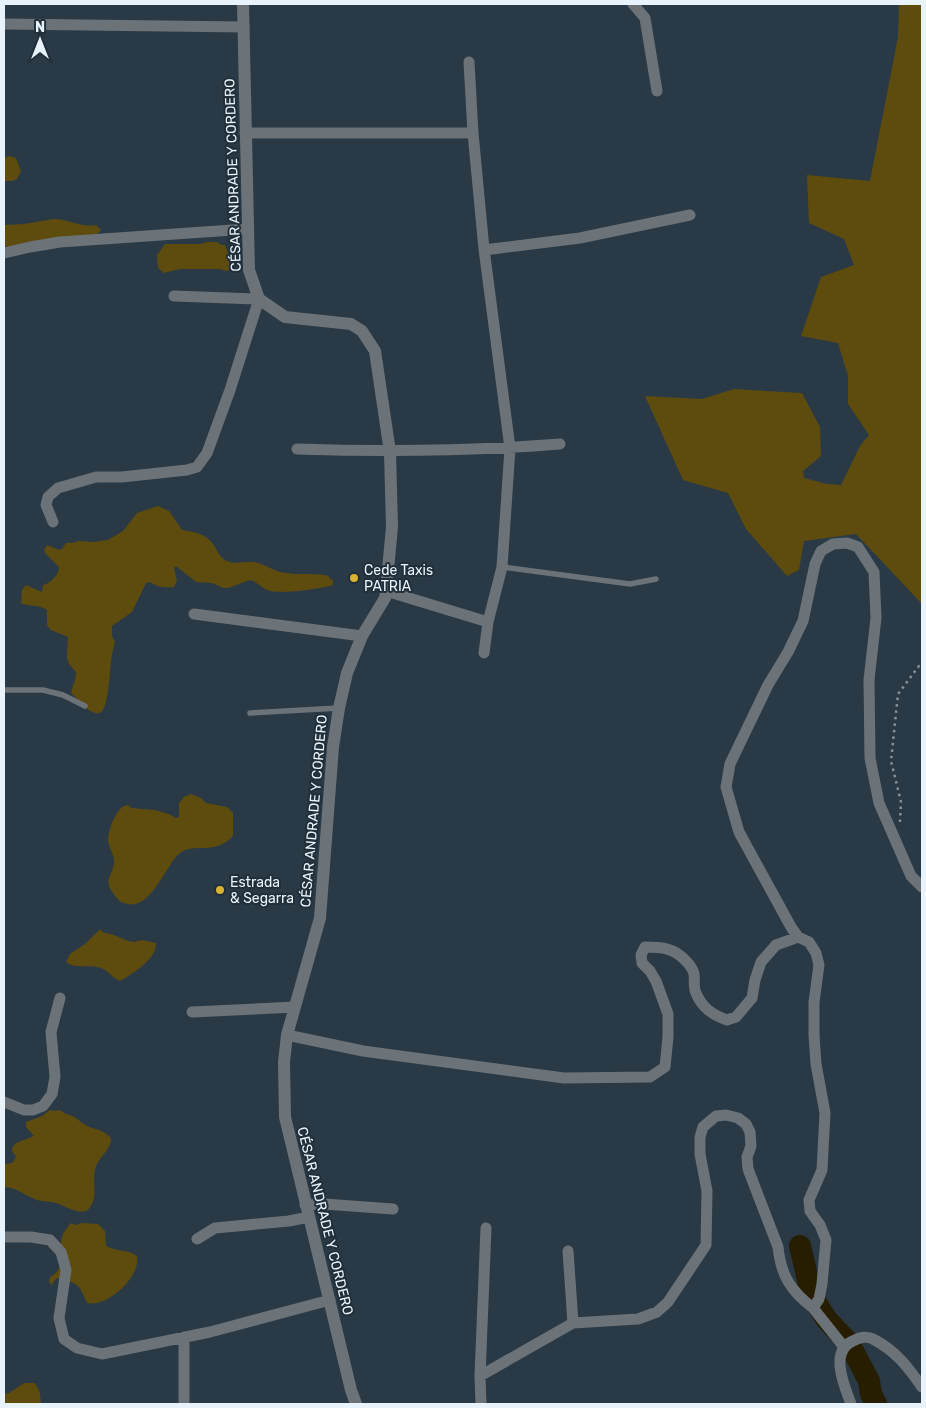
<svg xmlns="http://www.w3.org/2000/svg" width="926" height="1408" font-family="Rubik,sans-serif">
<style>
.green{fill:#5e4c0e}
.lines{fill:none;stroke-linecap:round;stroke-linejoin:round}
.river{stroke:#271d00;stroke-width:22}
.path{stroke:#85929c;stroke-width:2.5;stroke-dasharray:2.5 4;stroke-linecap:butt}
.service{stroke:#6b7379;stroke-width:5.5}
.minor{stroke:#6b7379;stroke-width:11}
.tertiary{stroke:#6b7379;stroke-width:12}
.poi-dot{fill:#dab333;stroke:#202f3a;stroke-width:2}
.labels{text-anchor:middle;dominant-baseline:central;stroke-width:4;stroke-linejoin:round;paint-order:stroke}
.street-label{font-size:14px;fill:#e9f3fb;stroke:#202f3a}
.poi-label{font-size:14px;fill:#e9f3fb;stroke:#202f3a;text-anchor:start}
</style>
<rect width="100%" height="100%" fill="#293945"/>
<path class="green" d="M899,4H922V604L856,534L804,541L799,570L787,576L746,529L728,493L683,480L645,396L702,399L734,389L802,393L820,427L821,456L803,471L804,478L827,484L841,485L860,446L869,435L848,404V376L838,343L801,336L821,277L854,265L844,239L809,223L807,175L870,181L898,37Z
M9,156L16,158L21,171L17,179L12,181H4V158Z
M54,219C68,219 81,228 96,225L101,230L97,234L13,248L4,246V225L24,224Z
M207,242H217L221,245H225L229,256V270L226,271L220,269H180L164,273L158,268L157,255L165,244H201Z
M158,506L169,511L182,530C195,532 208,534 215,547C218,552 221,559 227,561C235,565 245,561 254,562C266,564 274,572 286,573C299,575 312,573 325,575L328,576L333,581V585C320,589 284,594 270,591C262,589 258,582 250,580L228,588H223L212,583L196,582L176,566L174,568L177,581L174,587C166,588 157,587 150,582L146,583L132,612L112,626V636L115,642C114,646 113,650 112,654C110,664 109,705 102,711C101,713 98,714 95,713C85,710 79,699 71,693C73,684 76,681 76,672L69,664L67,658L68,637L51,630L47,625V610C39,604 30,607 21,603L22,590L26,585L42,592L43,585C51,583 59,575 59,567L45,553L44,550L47,545L59,550L62,549L66,543H72L78,541L93,542L108,540L123,531L137,513Z
M191,794L201,798L206,803L227,807L233,813V836C215,856 195,842 180,853C166,864 152,909 128,904C120,903 117,899 113,893C102,878 114,876 114,861C114,853 108,847 108,839C109,829 116,806 128,805L131,808L155,810L169,814L176,818L179,817V803L184,797Z
M100,929L102,932L114,935L128,941L134,942L142,940L156,943C157,959 132,974 120,981C111,978 109,969 97,967C87,965 74,969 66,962L70,954L85,944Z
M50,1110L55,1111L60,1110C64,1114 69,1114 74,1117C79,1119 82,1124 87,1126C96,1130 106,1130 111,1139C110,1151 100,1156 96,1166C90,1185 101,1196 87,1211C76,1213 71,1209 61,1205C54,1201 45,1202 37,1200C26,1196 16,1187 4,1187V1164L12,1163L16,1157L12,1151V1148L16,1143L34,1136L26,1127V1122L42,1116Z
M71,1223L76,1225L82,1223L98,1224L105,1231L106,1246C116,1252 128,1249 137,1256C141,1277 107,1308 87,1303L80,1288L74,1283L57,1278L52,1284L54,1287L49,1282L50,1277C67,1269 58,1251 62,1236C64,1231 68,1227 71,1223Z
M24,1383H34C41,1390 40,1395 41,1404H4V1394L9,1393Z"/>
<g class="lines">
<path class="river" d="M800,1246L812,1297L827,1320L849,1343L869,1381L871,1394L876,1404"/>
<path class="path" d="M900,822L901,802L891,761L898,694L919,666L922,669"/>
<path class="service" d="M502,567L630,584L656,579
M4,690H43L63,695L85,706
M250,713L339,708"/>
<path class="minor" d="M633,4L645,18L657,91
M4,24L244,27
M469,62L473,133L484,249L510,448L502,567L488,622L484,653
M245,133H473
M484,250L580,238L690,215
M4,253L30,247L60,242L247,229
M297,449C385,452 472,451 560,444
M53,522L46,505L48,497L58,488L96,477H122L187,470L197,467L207,453L230,390L259,299L174,296
M386,591L488,622
M194,614L362,636
M192,1012L295,1007
M287,1035L363,1051L564,1078L650,1077L665,1067L668,1037V1014L656,981L650,971L642,963L641,955L645,947C662,947 674,948 686,961C689,964 693,970 694,974C695,981 693,987 696,993C702,1008 713,1015 727,1020L736,1017L752,998L755,980L761,962L776,945L798,937
M4,1102L24,1110H33L43,1106L52,1094L55,1077L51,1032L60,998
M305,1205L324,1204L393,1209
M4,1237H31L50,1240L61,1252L66,1270L59,1318L64,1339L77,1348L102,1354L210,1332L330,1300
M197,1239L215,1228L289,1221L309,1217
M568,1251L573,1323
M184,1337V1404
M844,1347L813,1308L819,1299L822,1284L826,1240L820,1225L810,1211L809,1200L822,1170L825,1113L816,1064L814,1035V1002L819,965L816,953L809,942L798,937L791,927L739,832L726,787L730,764L768,685L788,652L803,621L815,564L821,551L833,544L847,543L858,547L874,572L876,618L869,680L870,758L879,803L911,876L922,887
M480,1376L573,1323L638,1319L657,1312L668,1302L706,1245L707,1191L700,1154V1137L703,1127L716,1116L726,1115L738,1118L746,1124L750,1132L751,1146L747,1157L748,1169L778,1247C781,1276 791,1291 813,1308
M481,1404L480,1376L486,1228
M851,1404C844,1385 828,1350 855,1340C860,1337 868,1336 873,1339C896,1351 908,1367 922,1387"/>
<path class="tertiary" d="M243,4L249,270L259,299L285,317L351,324L362,331L375,351L390,452L392,527L386,591L385,598L362,636L347,673L339,708L333,747L320,918L287,1035L284,1062L285,1117L351,1390L356,1404"/>
</g>
<g class="poi-dot">
<circle cx="354" cy="578" r="5"/>
<circle cx="220" cy="890" r="5"/>
</g>
<g class="labels">
<g class="street-label">
<text transform="translate(233 175) rotate(-92)">CÉSAR ANDRADE Y CORDERO</text>
<text transform="translate(314 811) rotate(-85)">CÉSAR ANDRADE Y CORDERO</text>
<text transform="translate(325 1221) rotate(76)">CÉSAR ANDRADE Y CORDERO</text>
</g>
<g class="poi-label">
<text x="364" y="570">Cede Taxis<tspan x="364" dy="16">PATRIA</tspan></text>
<text x="230" y="882">Estrada<tspan x="230" dy="16">&amp; Segarra</tspan></text>
</g>
</g>
<rect width="926" height="1408" fill="none" stroke="#e9f3fb" stroke-width="10"/>
<g transform="translate(40 40)" stroke="#202f3a" stroke-width="4" paint-order="stroke">
<path d="M0-4L9 19L0 12L-9 19Z" fill="#e9f3fb"/>
<text y="-8" font-size="14" font-weight="bold" text-anchor="middle" fill="#e9f3fb">N</text>
</g>
</svg>
